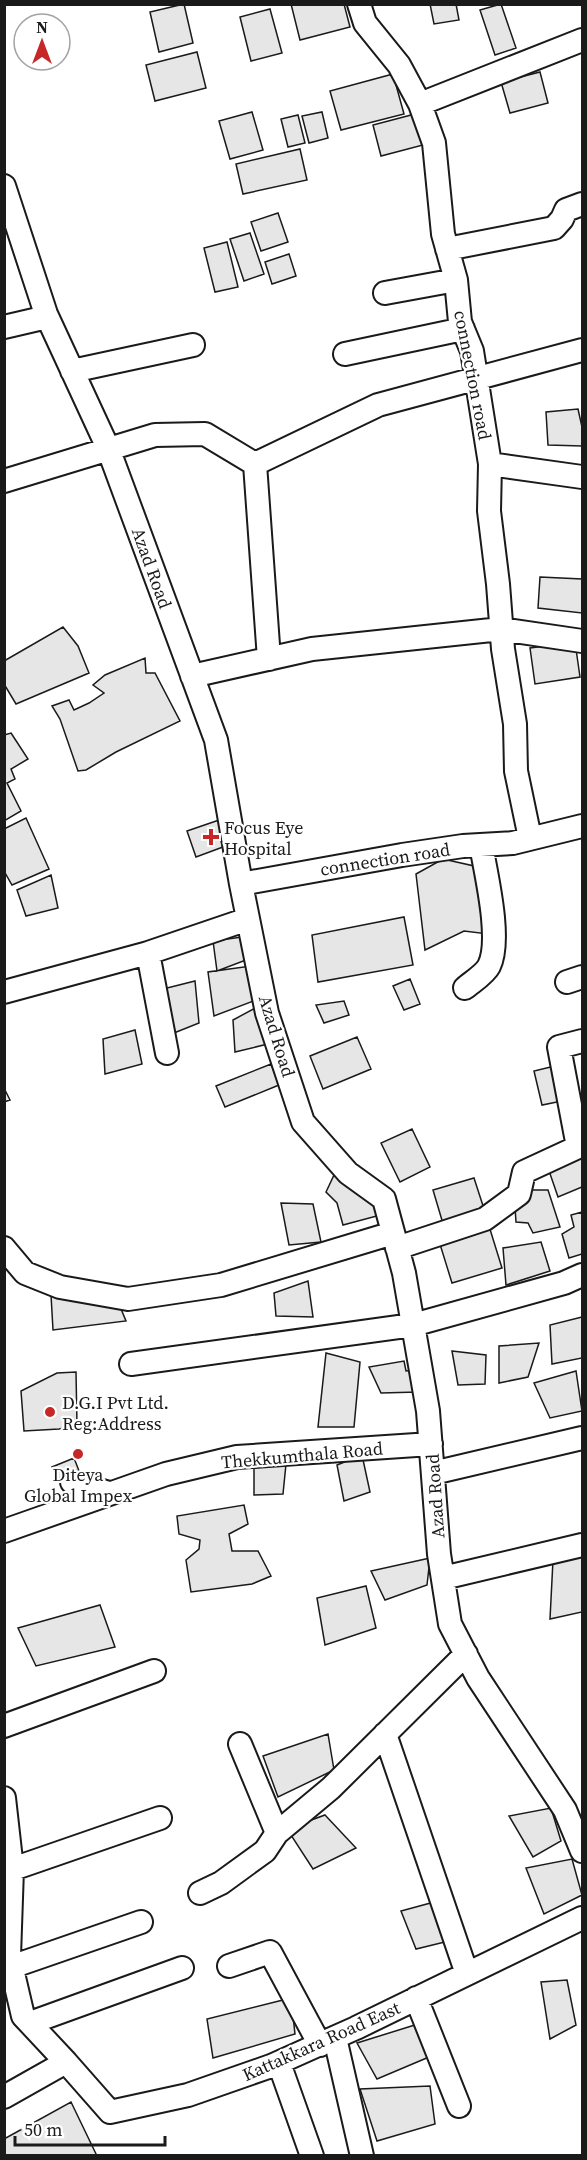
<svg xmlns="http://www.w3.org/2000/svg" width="587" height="2160" font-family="'Source Serif 4',serif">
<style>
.building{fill:#e6e6e6;stroke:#1a1a1a;stroke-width:1.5}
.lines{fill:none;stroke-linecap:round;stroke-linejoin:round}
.minor-casing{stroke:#1a1a1a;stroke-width:26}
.minor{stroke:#fff;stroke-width:22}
.poi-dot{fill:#c62828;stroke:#fff;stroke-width:2}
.labels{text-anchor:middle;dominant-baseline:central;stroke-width:4.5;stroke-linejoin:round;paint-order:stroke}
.street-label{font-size:18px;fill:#1a1a1a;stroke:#fff}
.poi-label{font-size:18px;fill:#1a1a1a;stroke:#fff;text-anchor:start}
</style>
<rect width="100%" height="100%" fill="#fff"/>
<path class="building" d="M184,4L193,43L159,52L150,12Z
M291,4H344L350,27L300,40Z
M430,4H456L459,20L434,24Z
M501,4L516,48L495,55L480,10Z
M270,9L282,53L251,61L240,17Z
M197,52L206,88L155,101L146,65Z
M540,72L548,103L510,113L501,82Z
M393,74L404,114L341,130L330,91Z
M252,112L263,150L230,159L219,121Z
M322,112L328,138L309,143L302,116Z
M415,114L423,145L381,156L373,125Z
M298,115L305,143L288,147L281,119Z
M300,149L307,180L243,194L236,164Z
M278,213L288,242L261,251L251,222Z
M250,233L264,274L244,281L230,239Z
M227,242L238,287L215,292L204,248Z
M289,254L296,276L272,284L265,262Z
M578,409L582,427V446L548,445L546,412Z
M540,577L582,579V613L538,608Z
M63,627L78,646L89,673L16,704L4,684V661Z
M575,642L580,677L535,684L530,648Z
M145,658L146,673H155L180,721L116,752L86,770L78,771L60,719L52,706L69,700L74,710L89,703L104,693L93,685L105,675Z
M11,733L28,759L11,769L15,779L7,783L21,811L4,821V735Z
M26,818L49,869L12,885L4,871V829Z
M222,819L231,844L196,857L187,831Z
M443,859L474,866L488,934L464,931L425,950L416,874Z
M51,875L58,908L26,916L17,890Z
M404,917L413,965L318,982L312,935Z
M242,937L246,960L217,971L213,941Z
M251,966L264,997L214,1016L208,972Z
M410,979L420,1004L404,1010L393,986Z
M195,981L199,1023L169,1035L155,991Z
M344,1001L349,1015L324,1023L316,1005Z
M259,1006L268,1044L235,1052L233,1020Z
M135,1030L142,1064L105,1074L103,1039Z
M357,1037L371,1069L323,1089L310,1056Z
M271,1064L279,1085L225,1107L216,1086Z
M559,1065L567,1100L542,1105L534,1071Z
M4,1088L10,1100L4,1102Z
M412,1129L430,1167L400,1182L381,1143Z
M582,1152V1187L558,1197L546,1162Z
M335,1173L388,1213L343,1225L337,1203L326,1192Z
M474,1178L486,1215L444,1227L433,1190Z
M531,1190H548L560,1227L533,1233L528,1223L516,1222L515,1207Z
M281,1203L313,1204L321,1242L289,1245Z
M582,1212V1254L569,1258L562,1234L574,1227L571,1215Z
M489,1226L502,1268L452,1283L439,1241Z
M541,1242L550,1271L506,1285L503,1248Z
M308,1281L313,1317L276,1316L274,1293Z
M51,1295L116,1297L126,1321L53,1330Z
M582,1317V1358L552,1364L550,1325Z
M539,1343L528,1377L499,1383V1346Z
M452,1351L486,1355L485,1384L458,1385Z
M326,1353L360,1362L354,1427H318Z
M404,1361L406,1371L415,1370L418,1392L381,1393L369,1367Z
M576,1371L582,1411L550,1418L534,1383Z
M76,1372L77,1425L59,1429L24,1431L21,1391L57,1373Z
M362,1455L370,1492L344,1501L337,1465Z
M74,1458L81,1476L61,1484L52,1467Z
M286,1464L283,1494L254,1495V1468Z
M244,1505L248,1524L229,1534L232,1551H258L271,1576L252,1584L191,1592L186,1560L199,1549L200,1540L179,1534L177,1516Z
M582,1555V1612L550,1619L553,1560Z
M430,1558L427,1585L385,1600L371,1571Z
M366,1586L376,1628L325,1645L317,1598Z
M100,1605L115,1647L36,1666L18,1628Z
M328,1734L334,1770L278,1797L263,1756Z
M551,1808L561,1841L533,1857L509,1816Z
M325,1815L356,1848L313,1869L287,1829Z
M572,1859L582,1895L544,1914L526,1868Z
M438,1901L449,1941L416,1949L401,1911Z
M567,1980L576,2025L550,2039L541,1982Z
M291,1998L295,2034L213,2058L207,2019Z
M418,2024L429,2057L377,2079L357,2043Z
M430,2086L435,2124L377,2141L360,2089Z
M71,2102L97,2156H4V2139Z"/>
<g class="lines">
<g class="minor-casing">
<path id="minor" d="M359,4L365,23L399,65L420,104L434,143L443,234L456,280L460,322L472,351L490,464L489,511L498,584L503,649L515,724L516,771L530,838
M420,104L582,40
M4,186L46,314L108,448L216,740L241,884L267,1013L303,1122L348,1173L384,1199L404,1273L428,1411L439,1554L450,1624L478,1678L565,1810L582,1851
M447,249L554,228L562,219L566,210L582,204
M385,293L456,280
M4,327L47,317
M345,354L463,329
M72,371L193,345
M255,464L269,659
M490,464L582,477
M4,481L155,435L205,434L255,464L378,405L582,350
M192,676L312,649L501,629L582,641
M241,884L402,855L463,846L513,843L582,826
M148,953L167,1053
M567,982L582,977
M465,988C472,982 485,974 489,966C502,940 486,874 481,845
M4,992L148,953L248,919
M4,1248L25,1273L60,1287L128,1299L221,1285L393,1233
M397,1248L485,1219L519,1194L524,1172L578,1147L559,1047L582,1041
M131,1364L413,1325L564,1283L582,1275
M433,1473L582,1438
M72,1482L109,1493
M4,1531L166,1474L237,1457L431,1444
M443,1578L582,1545
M4,1726L154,1671
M385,1734L467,1974
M240,1744L277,1833L331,1788L466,1654
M4,1798L12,1869L9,1956L23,2016L66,2062
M4,1872L160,1818
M200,1893L221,1883L265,1851L277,1833
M229,1966L270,1952L320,2045
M11,1967L141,1922
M416,1998L459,2106
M30,2023L182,1968
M335,2038L362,2156
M279,2063L312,2156
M4,2097L66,2062L110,2112L188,2095L271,2066L356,2028L582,1918"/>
</g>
<use href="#minor" class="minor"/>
</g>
<g class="poi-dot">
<path d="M208 828h6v6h6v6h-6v6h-6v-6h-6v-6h6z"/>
<circle cx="50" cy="1412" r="6"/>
<circle cx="78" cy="1454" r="6"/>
</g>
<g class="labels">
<g class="street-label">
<text transform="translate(473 375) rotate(79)">connection road</text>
<text transform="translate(152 568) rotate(70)">Azad Road</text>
<text transform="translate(385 859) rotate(-9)">connection road</text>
<text transform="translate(277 1036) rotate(73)">Azad Road</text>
<text transform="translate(302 1455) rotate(-5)">Thekkumthala Road</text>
<text transform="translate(435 1496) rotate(-94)">Azad Road</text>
<text transform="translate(321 2041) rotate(-24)">Kattakkara Road East</text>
</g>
<g class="poi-label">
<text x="224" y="827">Focus Eye<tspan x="224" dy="21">Hospital</tspan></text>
<text x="62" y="1402">D.G.I Pvt Ltd.<tspan x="62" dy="21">Reg:Address</tspan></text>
<text x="78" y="1474" text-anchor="middle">Diteya<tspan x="78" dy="21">Global Impex</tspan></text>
</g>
</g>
<rect width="587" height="2160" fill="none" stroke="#1a1a1a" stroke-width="12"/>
<g transform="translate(42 42)"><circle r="28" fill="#ffffff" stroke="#a3a3a3" stroke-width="1.5"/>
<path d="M0-4.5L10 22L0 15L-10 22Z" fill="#c62828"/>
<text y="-9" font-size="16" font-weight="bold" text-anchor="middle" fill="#1a1a1a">N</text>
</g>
<path d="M15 2136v9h150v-9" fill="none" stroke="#1a1a1a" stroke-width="3"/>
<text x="24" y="2136" font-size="18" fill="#1a1a1a" stroke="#ffffff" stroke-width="4.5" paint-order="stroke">50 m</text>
</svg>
